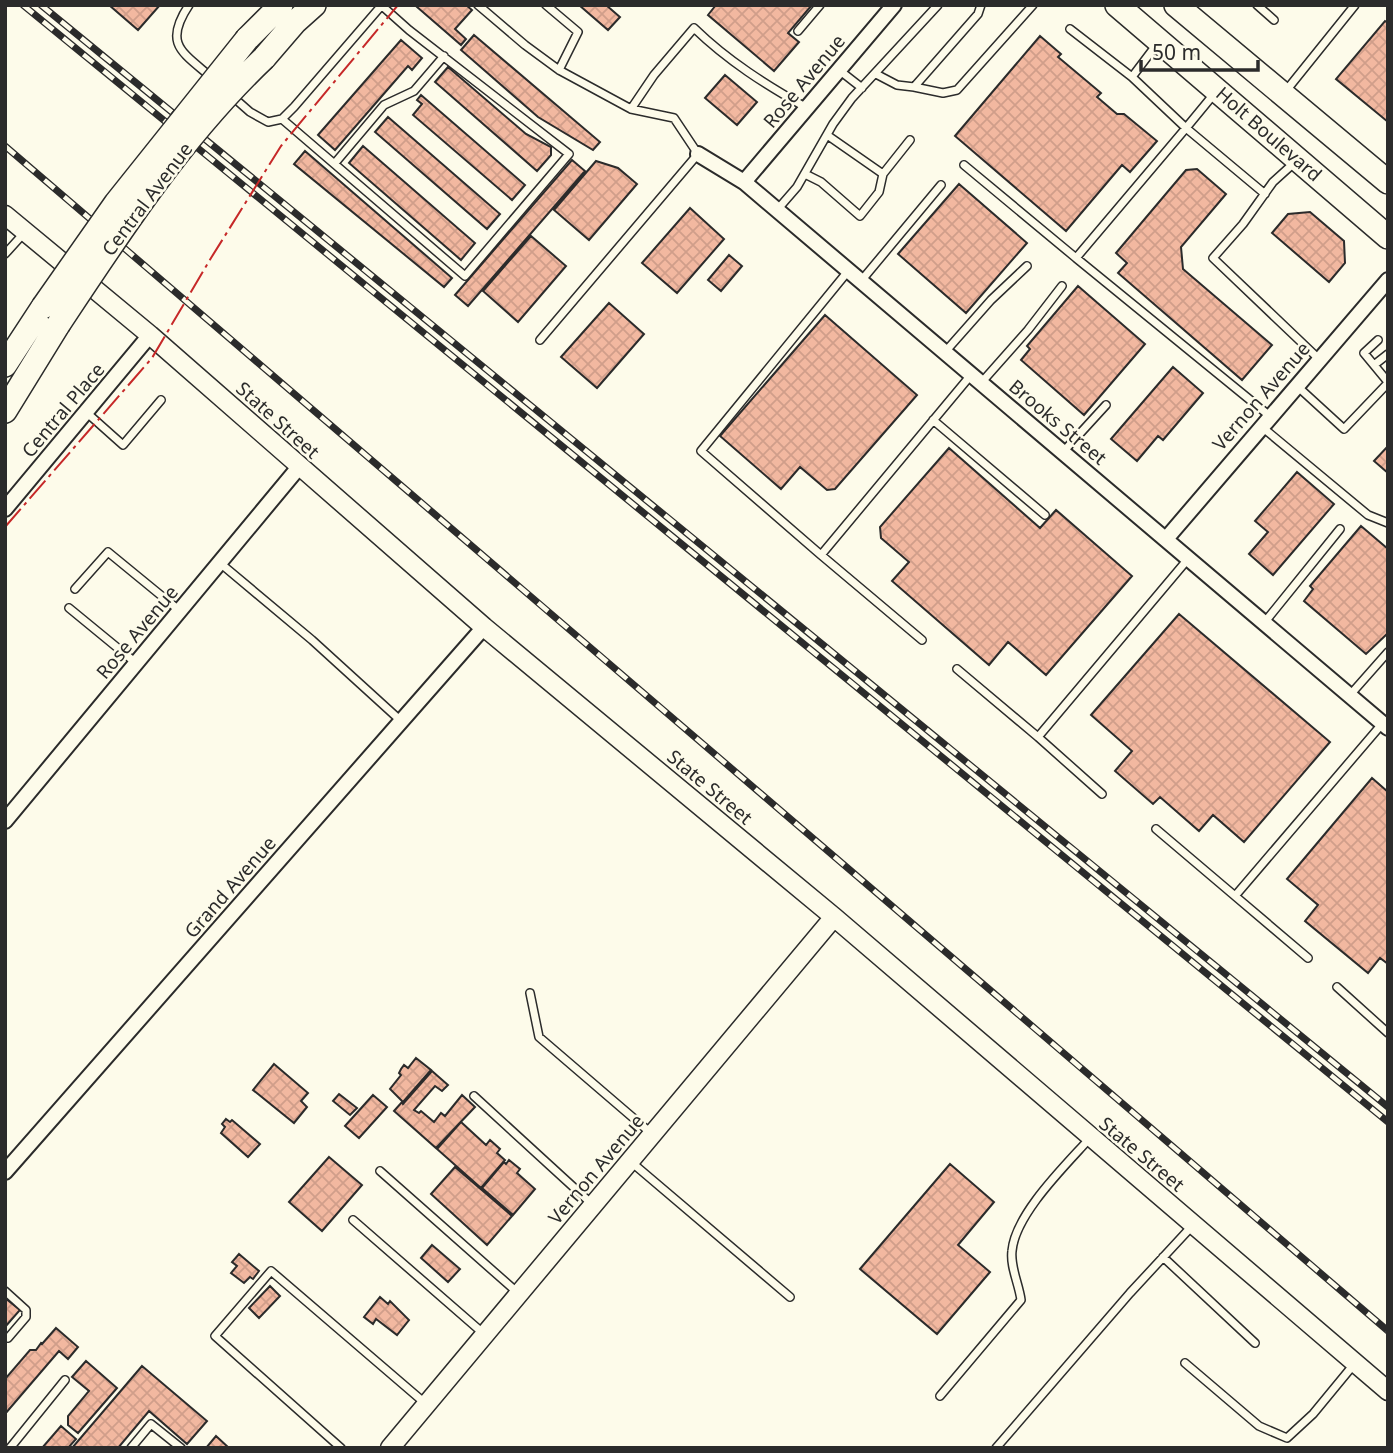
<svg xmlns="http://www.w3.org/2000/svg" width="1393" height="1453" font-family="'Noto Sans',sans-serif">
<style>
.building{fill:url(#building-cross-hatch);stroke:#2b2b2b;stroke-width:2}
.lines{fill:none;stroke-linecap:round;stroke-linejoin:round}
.service-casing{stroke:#2b2b2b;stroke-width:10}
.minor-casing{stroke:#2b2b2b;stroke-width:18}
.tertiary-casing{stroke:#2b2b2b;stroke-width:21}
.primary-casing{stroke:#2b2b2b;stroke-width:26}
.service{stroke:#fdfbea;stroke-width:7}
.minor{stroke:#fdfbea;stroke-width:14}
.tertiary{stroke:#fdfbea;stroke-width:18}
.primary{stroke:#fdfbea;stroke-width:23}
.rail-casing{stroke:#2b2b2b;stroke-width:7}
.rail{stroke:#fdfbea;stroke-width:4.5;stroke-dasharray:13;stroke-linecap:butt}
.primary-bridge-casing{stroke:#2b2b2b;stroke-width:26;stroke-linecap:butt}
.primary-bridge{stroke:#fdfbea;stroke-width:23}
.power{stroke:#c62828;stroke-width:2;stroke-dasharray:24 5 3.5 5;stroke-linecap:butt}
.labels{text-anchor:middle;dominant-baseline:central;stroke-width:5;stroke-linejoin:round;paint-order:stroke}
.street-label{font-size:19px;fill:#2b2b2b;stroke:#fdfbea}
</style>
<defs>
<pattern id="building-cross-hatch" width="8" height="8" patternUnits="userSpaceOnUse" patternTransform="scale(1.75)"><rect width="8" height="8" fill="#f2b8a0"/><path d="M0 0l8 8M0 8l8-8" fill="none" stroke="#d09e8a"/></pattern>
</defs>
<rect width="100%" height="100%" fill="#fdfbea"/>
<path class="building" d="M109,5H160L138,30Z
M419,5H466L472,10L455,29L466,39L461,45L417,7Z
M579,5H606L620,17L608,30Z
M716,5H812L788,33L799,42L774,71L708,15Z
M1385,21L1388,23V122L1336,79Z
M474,35L600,142L593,150L538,117L461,50Z
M1040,36L1061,54L1058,57L1101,93L1097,97L1117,114H1124L1157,141L1130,172L1122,165L1066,231L955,136Z
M401,40L422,58L412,70L408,66L335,150L318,135Z
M448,67L526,134L551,147V155L537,171L435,82Z
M725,75L757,102L737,125L705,98Z
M421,95L525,185L512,200L413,115L422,104L417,100Z
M388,117L500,214L487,229L375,132Z
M363,146L475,243L461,260L349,163Z
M305,151L452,278L444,287L294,164Z
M572,160L585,171L468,306L455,295Z
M596,161L618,168L637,184L589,240L554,210Z
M1197,169L1226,194L1181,247L1183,269L1272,345L1242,380L1118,273L1127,263L1116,253L1186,170Z
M959,184L1027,243L966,313L898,254Z
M690,208L724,239L677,293L642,263Z
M1310,212L1344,241L1345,263L1329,282L1272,233L1288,214Z
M531,236L566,266L518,322L483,291Z
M729,255L742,266L721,291L708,280Z
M1078,286L1145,344L1084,415L1021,360L1030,349L1027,346Z
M609,303L644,334L597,388L561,357Z
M825,315L917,395L835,489L827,490L800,467L781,489L720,436Z
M1173,367L1203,393L1163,440L1158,436L1137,461L1111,439Z
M1388,446V473L1374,461Z
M949,448L1040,528L1056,510L1132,576L1046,675L1008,642L989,665L892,581L909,562L881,538L880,527Z
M1297,472L1334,504L1273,575L1249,554L1268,532L1255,521Z
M1361,526L1388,549V633L1366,654L1304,601L1313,589L1310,586Z
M1179,614L1330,742L1244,842L1213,815L1199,831L1160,797L1153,804L1115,771L1132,751L1091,715Z
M1372,778L1388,792V964L1380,958L1368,973L1305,921L1318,905L1287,879Z
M416,1058L431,1070L403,1102L390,1089L401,1075L399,1073L401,1069L404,1065L408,1068Z
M274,1064L308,1093L301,1101L307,1107L294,1123L253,1090Z
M432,1071L448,1085L442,1091L435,1086L414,1110L419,1113L421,1111L434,1122L441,1113L445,1116L462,1095L475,1107L436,1148L394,1111L402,1102L403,1104Z
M339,1094L357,1108L350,1115L333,1101Z
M373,1095L387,1107L359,1138L345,1126Z
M226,1119L230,1122L232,1120L260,1144L248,1157L221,1133L225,1127L222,1124Z
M461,1122L486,1145L490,1140L500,1149L497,1153L505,1160L481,1188L437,1149Z
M329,1157L362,1185L322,1231L289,1202Z
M509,1160L520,1169L517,1173L535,1189L513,1215L482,1188L504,1162L506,1164Z
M950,1164L994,1202L958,1245L990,1272L937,1334L860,1269Z
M455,1167L512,1216L487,1245L431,1194Z
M432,1245L460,1269L448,1282L421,1258Z
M239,1254L259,1271L253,1279L250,1277L244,1283L231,1273L237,1266L232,1262Z
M270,1286L280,1296L259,1318L249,1308Z
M380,1297L388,1304L390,1301L409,1320L397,1335L376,1319L373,1324L364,1317Z
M5,1298L20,1310L5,1327Z
M56,1328L78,1347L68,1359L59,1351L5,1414V1379L30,1350H36L41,1343L42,1344Z
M86,1361L117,1388L78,1433L68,1425V1416L89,1391L72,1377Z
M142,1366L207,1421L187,1444L149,1411L118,1448H72Z
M61,1426L76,1439L68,1448H42Z
M216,1436L229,1448H206Z"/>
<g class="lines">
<g class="service-casing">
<path id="service" d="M189,5C163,44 182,52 211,77
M478,5L525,45L559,70L631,109L674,118L698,154L540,340
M546,5L578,32L559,70
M1257,5L1274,20
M1070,29L1132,77
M798,31L820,5
M839,70L862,88
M876,74L897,85L914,87L978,14L981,5
M914,87L943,93L957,90L1033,5
M1285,92L1355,5
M1214,94L1186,128L1265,194
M233,97L250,112L268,122L282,119L294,107L382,5
M631,109L654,75L694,28C728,61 766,85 807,108
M282,119L465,276L569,154L409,30L381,5
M335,163L384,105L414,91L444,56
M1294,163L1273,182L1243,224L1213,258L1320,360
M964,165L1076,258L1186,128L1132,77L1157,44
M805,174L821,182L860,216L879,192L883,174L827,135
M883,174L910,140
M777,210L797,187L833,124L852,98L938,5
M5,254L25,232
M1076,258L1271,417
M849,270L701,451L821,555L971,375
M861,281L941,185
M1378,340L1364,353L1388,382
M945,352L991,300L1027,266
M1374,365L1388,354
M981,383L1028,330L1062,286
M1297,386L1344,429L1388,383
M86,412L123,445L161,400
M933,420L1045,515
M1262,427L1368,515L1388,523
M1063,452L1106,405
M821,555L922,640
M220,563L312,640L401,721
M75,589L108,552L180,611
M69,608L136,663
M1264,623L1340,529
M957,669L1038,737
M1350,695L1388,652
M1102,794L1038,737L1188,559
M1156,829L1235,896
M1308,958L1235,896L1382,724
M1337,987L1388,1033
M530,993L539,1037L652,1134
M474,1096L593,1205
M630,1161L790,1297
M380,1171L518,1293
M353,1220L484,1334
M1163,1257L1255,1343
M5,1291L26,1310V1317L8,1338
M1185,1363L1259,1426L1287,1438L1313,1414L1355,1363
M940,1396L1021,1300C1019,1284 1010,1267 1012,1251C1015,1214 1066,1165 1090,1138
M10,1448L65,1380
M131,1448L151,1424L181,1448
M341,1448L215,1336L271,1271L426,1404
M996,1448L1130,1293L1193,1225"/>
</g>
<g class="minor-casing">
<path id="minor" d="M698,154L744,182L1388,728
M744,182L894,5
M5,509L150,335
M1166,539L1388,280
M5,821L299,467
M5,1172L484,627"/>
</g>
<g class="tertiary-casing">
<path id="tertiary" d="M5,215L150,335L484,627L834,917L1388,1391
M390,1448L834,917"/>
</g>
<g class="primary-casing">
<path id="primary" d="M1117,5L1388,237
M1176,5L1388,182
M247,39L281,5
M264,58L295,22L314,5
M5,365L43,307
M5,411L58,325"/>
</g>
<use href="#service" class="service"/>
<use href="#minor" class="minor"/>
<use href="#tertiary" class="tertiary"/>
<use href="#primary" class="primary"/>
<g class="rail-casing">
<path id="rail" d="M23,5L1388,1122
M41,5L1388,1107
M5,146L1388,1331"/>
</g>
<use href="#rail" class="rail"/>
<g class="primary-bridge-casing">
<path id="primary-bridge" d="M43,307L116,203L247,39
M58,325C120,231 182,136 264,58"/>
</g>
<use href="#primary-bridge" class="primary-bridge"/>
<path class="power" d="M5,527L152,358L211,258L281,146L398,5"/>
</g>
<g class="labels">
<g class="street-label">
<text transform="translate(804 81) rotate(-50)">Rose Avenue</text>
<text transform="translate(1269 134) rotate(41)">Holt Boulevard</text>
<text transform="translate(147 199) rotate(-53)">Central Avenue</text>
<text transform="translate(1261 396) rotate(-49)">Vernon Avenue</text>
<text transform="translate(63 410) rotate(-50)">Central Place</text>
<text transform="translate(278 420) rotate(42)">State Street</text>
<text transform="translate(1058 422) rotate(40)">Brooks Street</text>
<text transform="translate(137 632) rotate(-50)">Rose Avenue</text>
<text transform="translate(710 787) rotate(40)">State Street</text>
<text transform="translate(230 887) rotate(-49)">Grand Avenue</text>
<text transform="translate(1142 1154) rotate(40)">State Street</text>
<text transform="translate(596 1169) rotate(-50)">Vernon Avenue</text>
</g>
</g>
<rect width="1393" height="1453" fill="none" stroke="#2b2b2b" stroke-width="14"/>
<path d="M1141 60v10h117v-10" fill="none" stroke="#2b2b2b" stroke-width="3.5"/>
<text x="1152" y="60" font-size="21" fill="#2b2b2b" stroke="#fdfbea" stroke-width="5" paint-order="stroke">50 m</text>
</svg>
